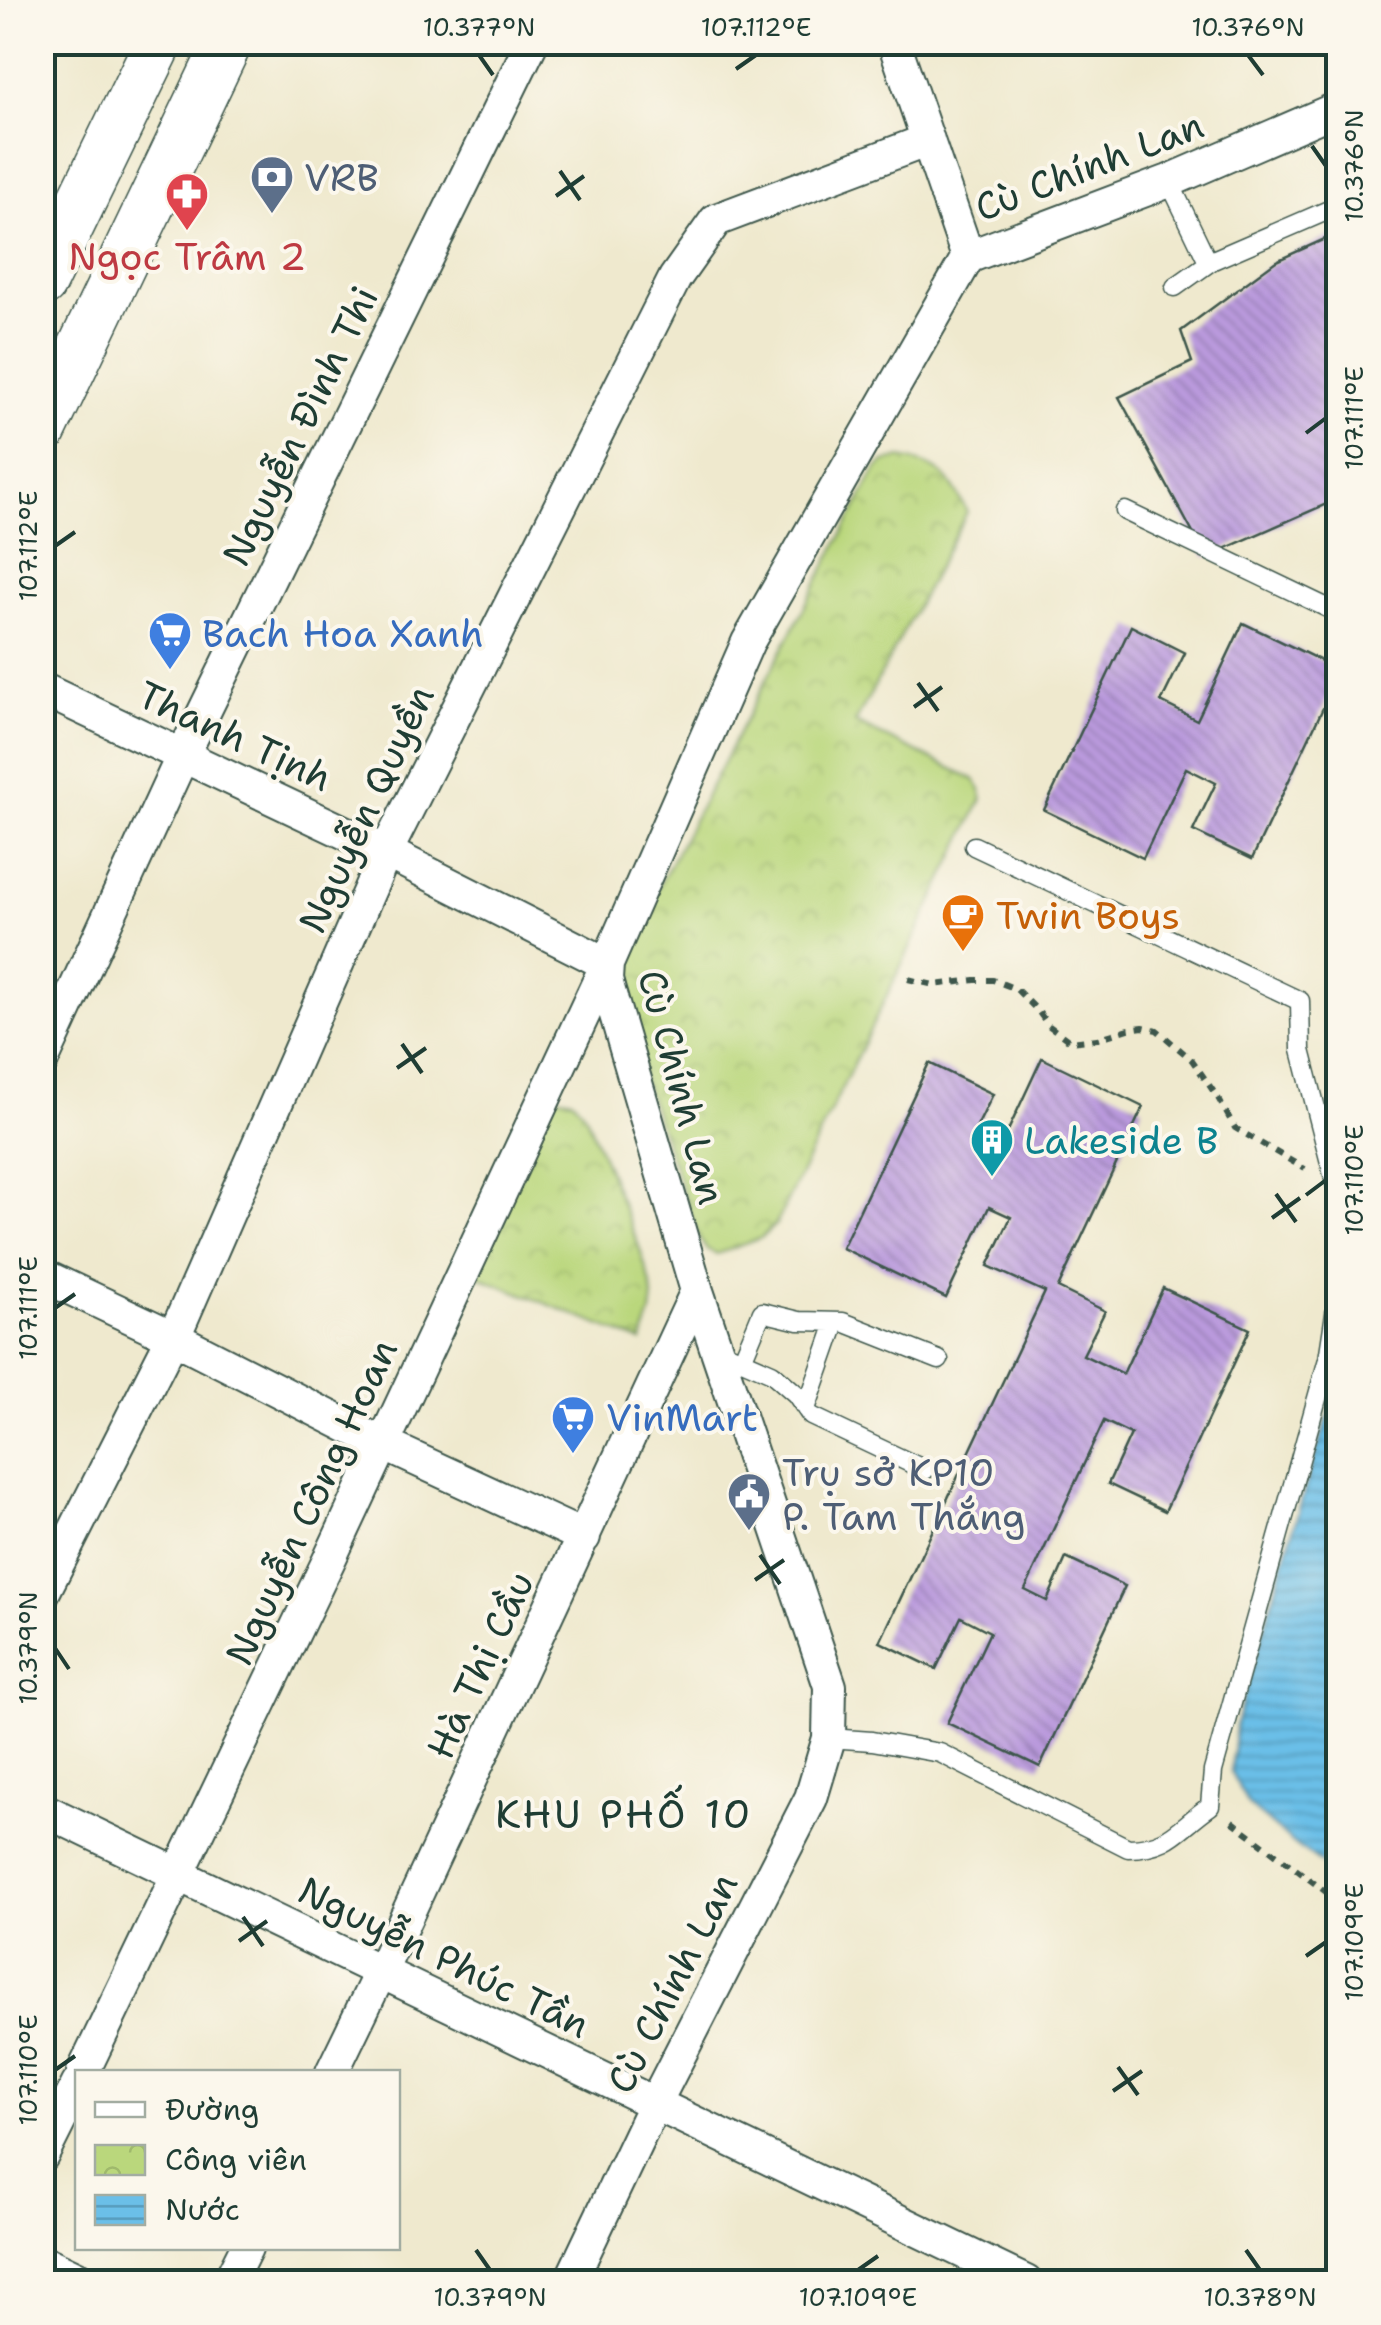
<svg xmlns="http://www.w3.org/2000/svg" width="1381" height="2325" font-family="'Shantell Sans',sans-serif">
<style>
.park{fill:url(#park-crowns);stroke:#6c8a58;stroke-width:2.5}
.water{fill:url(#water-rules);stroke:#457e8e;stroke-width:2.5}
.building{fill:url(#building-back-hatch)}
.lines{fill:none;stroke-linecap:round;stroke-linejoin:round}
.service-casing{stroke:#3e574b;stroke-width:21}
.minor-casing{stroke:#3e574b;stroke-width:36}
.secondary-casing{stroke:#3e574b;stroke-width:51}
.path{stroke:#3e574b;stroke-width:6;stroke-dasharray:8 8;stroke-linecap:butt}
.service{stroke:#fff;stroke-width:18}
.minor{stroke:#fff;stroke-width:32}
.secondary{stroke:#fff;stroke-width:48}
.ticks{fill:none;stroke:#1f3d34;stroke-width:4}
.labels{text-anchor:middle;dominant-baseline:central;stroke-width:8;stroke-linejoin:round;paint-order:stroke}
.street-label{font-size:38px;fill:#1f3d34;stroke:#fbf7ec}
.service-label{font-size:38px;fill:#4e5e75;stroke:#fbf7ec;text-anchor:start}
.health-label{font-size:38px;fill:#be3a42;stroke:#fbf7ec}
.shop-label{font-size:38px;fill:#366cbe;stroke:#fbf7ec;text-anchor:start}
.food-label{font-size:38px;fill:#c56008;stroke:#fbf7ec;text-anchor:start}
.culture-label{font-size:38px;fill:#0d838f;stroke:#fbf7ec;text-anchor:start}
.neighbourhood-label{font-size:40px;letter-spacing:2.5px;fill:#1f3d34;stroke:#fbf7ec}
.neatline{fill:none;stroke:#1f3d34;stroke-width:4}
.ticks-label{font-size:25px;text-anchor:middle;fill:#1f3d34}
</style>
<defs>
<pattern id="park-crowns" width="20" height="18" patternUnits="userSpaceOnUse" patternTransform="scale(2.5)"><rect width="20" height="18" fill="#bad77c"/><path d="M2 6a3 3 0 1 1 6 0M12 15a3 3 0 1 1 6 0" fill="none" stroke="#9fb96c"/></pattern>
<pattern id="water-rules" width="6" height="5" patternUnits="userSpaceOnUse" patternTransform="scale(2.5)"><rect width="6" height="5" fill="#6bbfe8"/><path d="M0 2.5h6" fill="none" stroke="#579cbd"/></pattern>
<pattern id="building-back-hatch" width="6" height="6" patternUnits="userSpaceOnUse" patternTransform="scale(2.5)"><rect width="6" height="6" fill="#ba9add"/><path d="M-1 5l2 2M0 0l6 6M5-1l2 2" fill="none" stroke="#977fb4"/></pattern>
</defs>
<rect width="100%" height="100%" fill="#fbf7ec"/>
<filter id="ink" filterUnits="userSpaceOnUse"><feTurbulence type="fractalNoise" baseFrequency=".01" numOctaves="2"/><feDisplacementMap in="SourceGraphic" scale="20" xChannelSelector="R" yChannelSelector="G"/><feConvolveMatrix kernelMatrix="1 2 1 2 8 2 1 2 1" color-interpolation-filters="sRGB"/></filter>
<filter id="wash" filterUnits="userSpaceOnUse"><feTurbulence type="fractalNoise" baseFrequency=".0048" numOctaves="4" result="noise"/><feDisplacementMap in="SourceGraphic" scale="40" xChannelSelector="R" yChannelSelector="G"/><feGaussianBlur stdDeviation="2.25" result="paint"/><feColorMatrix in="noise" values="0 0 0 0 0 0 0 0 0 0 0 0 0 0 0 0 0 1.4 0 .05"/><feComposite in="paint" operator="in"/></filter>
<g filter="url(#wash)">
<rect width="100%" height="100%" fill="#efe9ce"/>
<path class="park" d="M900,458C939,464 951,478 967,512L855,723L974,779L981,790L982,799L776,1224L761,1238L717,1254L706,1249L700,1240L623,1024L618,984L626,957L643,916L877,468L885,462Z
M555,1096L573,1099L585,1114L638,1244L650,1281L653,1297L651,1313L642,1342L465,1271Z"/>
<path class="water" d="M1338,1390V1875L1296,1845L1248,1805L1231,1772L1236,1724L1312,1465Z"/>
<g id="blocks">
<path class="building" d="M1338,233V499L1206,557L1119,397L1192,362L1181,331L1276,261Z
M1243,623L1338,669V676L1252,859L1193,831L1216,783L1186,768L1143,858L1044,810L1131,626L1185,653L1161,702L1197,720Z
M1042,1058L1143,1107L1058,1288L1105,1311L1083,1355L1123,1374L1163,1288L1250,1329L1165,1511L1108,1484L1131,1434L1104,1421L1025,1590L1047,1601L1066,1558L1125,1586L1040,1767L947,1723L990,1632L961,1617L936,1669L880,1642L1045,1292L988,1266L1011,1217L989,1207L946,1298L842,1248L929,1063L993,1094L972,1137L999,1150Z"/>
</g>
</g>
<g filter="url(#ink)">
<use href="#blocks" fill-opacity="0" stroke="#3e574b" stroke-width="2.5"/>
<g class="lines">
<g class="service-casing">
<path id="service" d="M1169,181L1208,262
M1175,287L1213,260L1338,206
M1125,511L1338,613
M974,846L1300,1001L1301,1050L1338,1194
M717,1349L772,1373L796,1394L811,1416L925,1470
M742,1360L762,1312L799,1321L843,1322L939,1360
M806,1409L836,1323
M829,1738L872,1741L940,1753L1128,1848C1170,1848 1178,1828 1210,1806L1213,1771L1328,1359L1338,1294"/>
</g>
<g class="minor-casing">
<path id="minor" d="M894,42L968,257
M42,689L386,852L607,964L329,1560L83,2072
M42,1061L183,755L532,42
M42,1275L173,1337L383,1444L584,1537
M42,1595L180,1323L386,852L675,278L716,220L928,140
M42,1809L1026,2282
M332,2072L381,1971L697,1291
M42,2156L78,2084
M42,2261L86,2282
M229,2282L246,2248
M570,2282L655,2103L811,1798L829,1738L830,1686L697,1291L609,991L606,980L607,964L748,642L968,257L1169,181L1338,108"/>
</g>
<g class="secondary-casing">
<path id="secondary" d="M42,283L159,42
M42,431L228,42"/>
</g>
<path class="path" d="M908,979L934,985L975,980H993L1016,989L1038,1011L1048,1025L1071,1042L1097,1039L1129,1029L1143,1027L1157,1030L1192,1060L1218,1098L1235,1128L1305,1169
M1232,1821L1338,1901"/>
<use href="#service" class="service"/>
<use href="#minor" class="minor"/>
<use href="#secondary" class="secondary"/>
</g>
</g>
<path class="ticks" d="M479,55L493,75M1248,55L1263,75M736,69L756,55M1312,146L1326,166M560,171L580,200M556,196L584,176M1306,433L1326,418M55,546L75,532M918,683L938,711M914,707L942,687M402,1044L422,1073M397,1068L426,1048M1276,1194L1296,1222M1306,1195L1326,1180M1272,1218L1300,1198M55,1308L75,1294M760,1555L780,1584M755,1580L784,1560M55,1648L69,1669M243,1917L263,1946M239,1941L267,1921M1306,1956L1326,1942M1118,2067L1138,2095M55,2070L75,2056M1113,2091L1142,2071M476,2250L490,2270M1246,2250L1260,2270M858,2270L878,2256"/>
<defs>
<g id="bank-pin" transform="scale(2.25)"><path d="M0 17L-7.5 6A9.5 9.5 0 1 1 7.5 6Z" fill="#5c6f8a" stroke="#fbf7ec"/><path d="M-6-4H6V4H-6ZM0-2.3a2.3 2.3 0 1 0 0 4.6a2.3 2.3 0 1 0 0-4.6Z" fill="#fff"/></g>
<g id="pharmacy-pin" transform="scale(2.25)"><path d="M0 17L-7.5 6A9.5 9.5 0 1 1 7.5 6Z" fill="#e0444e" stroke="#fbf7ec"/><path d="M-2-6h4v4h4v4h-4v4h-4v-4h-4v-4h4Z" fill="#fff"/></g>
<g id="supermarket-pin" transform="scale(2.25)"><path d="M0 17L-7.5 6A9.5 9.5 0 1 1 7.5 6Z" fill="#3f7fe0" stroke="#fbf7ec"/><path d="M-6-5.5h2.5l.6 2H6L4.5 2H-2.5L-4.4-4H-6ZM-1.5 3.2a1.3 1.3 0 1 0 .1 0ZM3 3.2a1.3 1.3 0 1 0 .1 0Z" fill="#fff"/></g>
<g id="cafe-pin" transform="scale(2.25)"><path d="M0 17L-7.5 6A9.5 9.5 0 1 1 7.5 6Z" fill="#e8710a" stroke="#fbf7ec"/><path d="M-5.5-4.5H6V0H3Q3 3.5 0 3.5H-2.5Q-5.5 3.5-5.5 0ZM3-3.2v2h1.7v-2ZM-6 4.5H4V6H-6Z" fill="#fff"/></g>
<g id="building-pin" transform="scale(2.25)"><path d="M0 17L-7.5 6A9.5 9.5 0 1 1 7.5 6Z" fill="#0f9aa8" stroke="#fbf7ec"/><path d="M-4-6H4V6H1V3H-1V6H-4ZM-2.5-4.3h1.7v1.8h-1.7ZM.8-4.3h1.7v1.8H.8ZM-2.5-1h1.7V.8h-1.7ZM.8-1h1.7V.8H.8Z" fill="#fff"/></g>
<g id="civic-pin" transform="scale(2.25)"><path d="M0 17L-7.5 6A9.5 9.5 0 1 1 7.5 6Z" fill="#5c6f8a" stroke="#fbf7ec"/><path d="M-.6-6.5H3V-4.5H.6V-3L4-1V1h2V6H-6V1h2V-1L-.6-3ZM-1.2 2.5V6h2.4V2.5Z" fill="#fff"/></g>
</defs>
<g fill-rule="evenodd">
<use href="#bank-pin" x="272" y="177"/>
<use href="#pharmacy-pin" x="187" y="194"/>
<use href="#supermarket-pin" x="170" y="633"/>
<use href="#cafe-pin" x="963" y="915"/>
<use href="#building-pin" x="992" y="1140"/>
<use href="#supermarket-pin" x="573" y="1417"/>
<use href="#civic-pin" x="749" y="1494"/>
</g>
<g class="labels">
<g class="street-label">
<text transform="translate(1089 166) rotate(-21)">Cù Chính Lan</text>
<text transform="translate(300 426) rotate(-64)">Nguyễn Đình Thi</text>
<text transform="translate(235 736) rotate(25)">Thanh Tịnh</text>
<text transform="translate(366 809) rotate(-65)">Nguyễn Quyền</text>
<text transform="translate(682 1087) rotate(75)">Cù Chính Lan</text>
<text transform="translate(311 1502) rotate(-65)">Nguyễn Công Hoan</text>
<text transform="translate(480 1665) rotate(-65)">Hà Thị Cầu</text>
<text transform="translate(444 1957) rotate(26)">Nguyễn Phúc Tần</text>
<text transform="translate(672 1983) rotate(-63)">Cù Chính Lan</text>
</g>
<g class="service-label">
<text x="304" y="177">VRB</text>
<text x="782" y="1472">Trụ sở KP10<tspan x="782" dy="44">P. Tam Thắng</tspan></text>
</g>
<g class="health-label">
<text x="187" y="256">Ngọc Trâm 2</text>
</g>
<g class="shop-label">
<text x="202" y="633">Bach Hoa Xanh</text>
<text x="606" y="1417">VinMart</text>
</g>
<g class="food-label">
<text x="996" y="915">Twin Boys</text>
</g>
<g class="culture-label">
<text x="1024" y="1140">Lakeside B</text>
</g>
<g class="neighbourhood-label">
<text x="624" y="1814">KHU PHỐ 10</text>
</g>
</g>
<rect width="1381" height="2325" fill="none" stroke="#fbf7ec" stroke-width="110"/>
<rect x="75" y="2070" width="325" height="180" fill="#fbf7ec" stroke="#a3ada2" stroke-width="2.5"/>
<rect x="95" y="2102" width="50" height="15" fill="#ffffff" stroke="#a3ada2" stroke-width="2.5"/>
<text x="165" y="2120" font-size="30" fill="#1f3d34">Đường</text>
<rect x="95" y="2145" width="50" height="30" fill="url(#park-crowns)" stroke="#a3ada2" stroke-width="2.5"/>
<text x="165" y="2170" font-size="30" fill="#1f3d34">Công viên</text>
<rect x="95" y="2195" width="50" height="30" fill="url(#water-rules)" stroke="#a3ada2" stroke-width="2.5"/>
<text x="165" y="2220" font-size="30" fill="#1f3d34">Nước</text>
<rect x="55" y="55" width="1271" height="2215" class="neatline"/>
<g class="ticks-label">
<text x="479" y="36">10.377°N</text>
<text x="756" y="36">107.112°E</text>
<text x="1248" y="36">10.376°N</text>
<text transform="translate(1354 166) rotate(-90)" y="9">10.376°N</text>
<text transform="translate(1354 418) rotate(-90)" y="9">107.111°E</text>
<text transform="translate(28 546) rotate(-90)" y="9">107.112°E</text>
<text transform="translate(1354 1180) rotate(-90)" y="9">107.110°E</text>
<text transform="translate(28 1308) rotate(-90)" y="9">107.111°E</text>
<text transform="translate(28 1648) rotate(-90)" y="9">10.379°N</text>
<text transform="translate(1354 1942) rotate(-90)" y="9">107.109°E</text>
<text transform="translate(28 2070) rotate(-90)" y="9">107.110°E</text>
<text x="490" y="2306">10.379°N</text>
<text x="858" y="2306">107.109°E</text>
<text x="1260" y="2306">10.378°N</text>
</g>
</svg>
